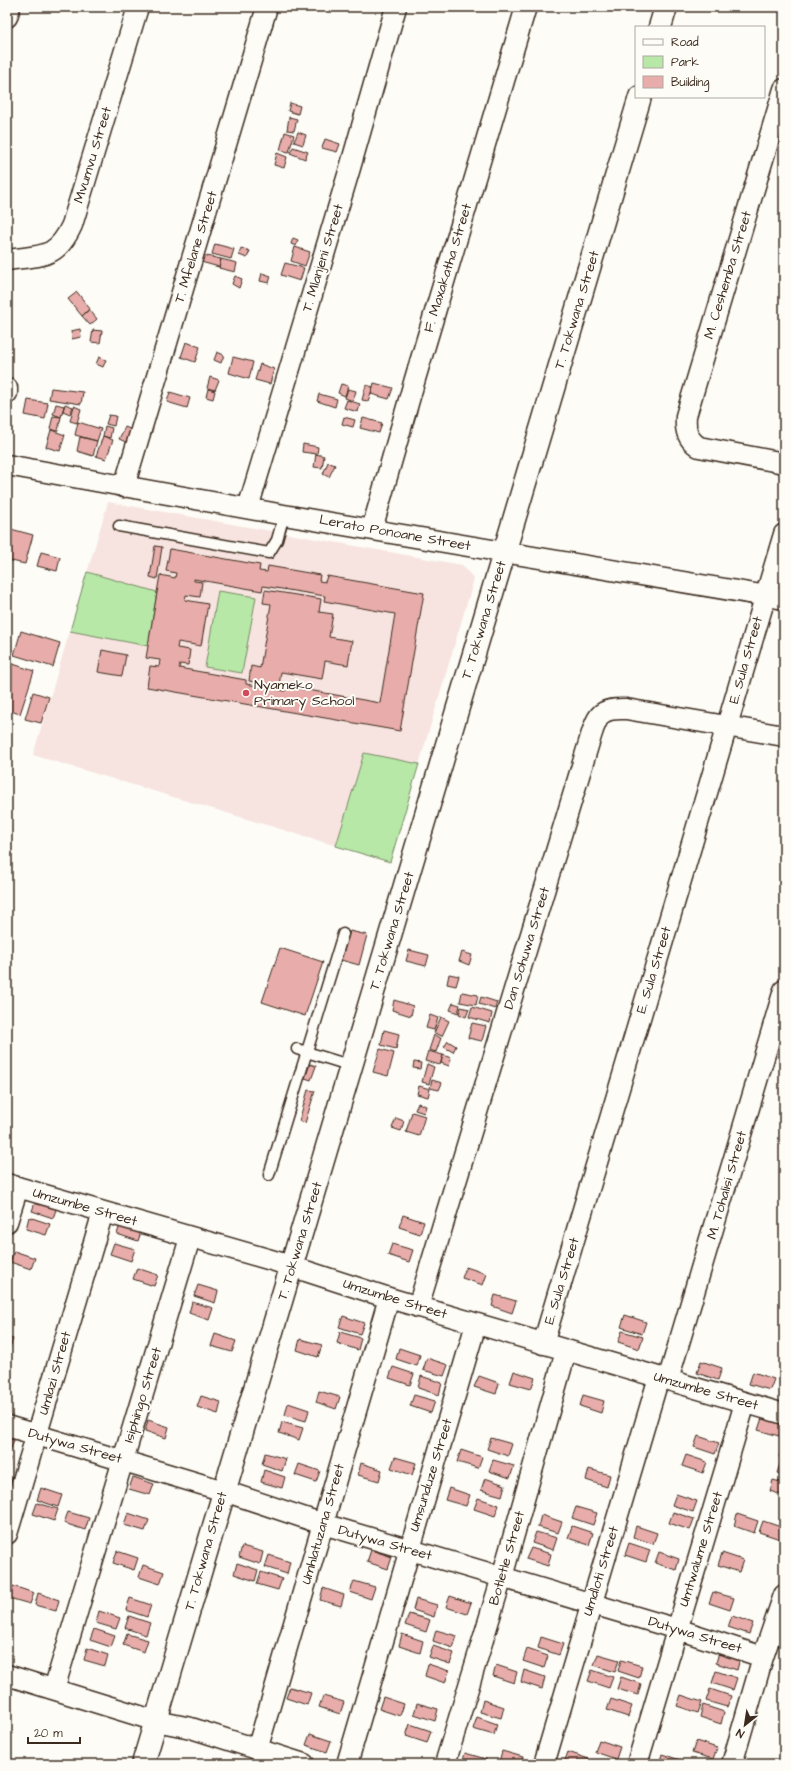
<svg xmlns="http://www.w3.org/2000/svg" width="791" height="1771" font-family="'Architects Daughter',sans-serif">
<style>
.built{fill:#f7e4e0}
.green{fill:#b7e8a8;stroke:#798963}
.building{fill:#e8adaa;stroke:#3b2a1e;fill-rule:evenodd}
.lines{fill:none;stroke-linecap:round;stroke-linejoin:round}
.service-casing{stroke:#3b2a1e;stroke-width:13}
.minor-casing{stroke:#3b2a1e;stroke-width:23}
.tertiary-casing{stroke:#3b2a1e;stroke-width:25}
.service{stroke:#fdfcf7;stroke-width:10}
.minor{stroke:#fdfcf7;stroke-width:20}
.tertiary{stroke:#fdfcf7;stroke-width:22}
.poi-dot{fill:#d1495b;stroke:#fdfcf7;stroke-width:1.5}
.labels{text-anchor:middle;dominant-baseline:central;stroke-width:4;stroke-linejoin:round;paint-order:stroke}
.street-label{font-size:14px;fill:#3b2a1e;stroke:#fdfcf7}
.poi-label{font-size:14px;fill:#3b2a1e;stroke:#fdfcf7;text-anchor:start}
</style>
<rect width="100%" height="100%" fill="#fdfcf7"/>
<filter id="ink" filterUnits="userSpaceOnUse"><feTurbulence type="fractalNoise" baseFrequency=".025" numOctaves="2"/><feDisplacementMap in="SourceGraphic" scale="8" xChannelSelector="R" yChannelSelector="G"/><feConvolveMatrix kernelMatrix="1 2 1 2 8 2 1 2 1" color-interpolation-filters="sRGB"/></filter>
<g filter="url(#ink)">
<path class="built" d="M108,502L462,565L474,579L390,862L33,755Z"/>
<path class="green" d="M87,572L157,592L148,646L70,631Z
M218,591L256,597L242,673L205,667Z
M364,753L419,764L390,862L336,846Z"/>
<path class="building" d="M290,103L300,106L298,114L288,111Z
M289,117L297,119L294,131L287,130Z
M285,132L294,135L289,152L280,150Z
M298,132L306,135L303,145L294,142Z
M325,139L340,144L337,152L322,148Z
M293,147L308,152L305,159L290,153Z
M277,153L287,157L284,168L274,165Z
M293,238L298,240L296,246L291,244Z
M215,244L234,249L231,259L212,254Z
M295,247L310,252L305,266L291,261Z
M241,248L250,251L247,258L239,255Z
M202,255L221,259L219,267L201,262Z
M221,259L237,263L235,272L219,268Z
M285,263L304,268L300,281L281,275Z
M262,273L271,276L269,283L260,281Z
M235,276L242,279L239,288L232,284Z
M77,292L90,309L82,316L68,299Z
M89,309L97,319L90,325L82,316Z
M80,329L81,337L72,339L71,331Z
M93,330L102,331L100,343L91,342Z
M186,342L200,347L195,362L181,357Z
M217,352L224,355L221,363L214,360Z
M99,357L106,360L103,367L96,364Z
M233,357L253,362L249,379L229,373Z
M260,364L274,369L270,384L255,380Z
M210,377L219,380L215,390L207,388Z
M374,383L393,388L389,399L371,394Z
M341,384L348,386L345,396L338,393Z
M366,385L373,387L368,401L362,400Z
M51,388L83,392L81,404L49,399Z
M208,389L215,391L213,399L206,397Z
M348,389L356,391L353,401L345,398Z
M170,392L190,398L187,408L167,402Z
M319,394L337,399L335,407L317,401Z
M28,400L48,403L45,419L25,415Z
M347,400L360,404L358,412L344,408Z
M56,404L64,406L61,417L53,414Z
M65,404L73,407L70,414L63,411Z
M74,406L81,409L77,423L70,421Z
M109,415L116,416L114,426L106,424Z
M53,416L61,417L58,431L50,429Z
M344,417L355,420L353,427L342,424Z
M363,418L382,423L379,433L360,428Z
M78,422L101,429L97,441L75,435Z
M105,426L112,428L110,438L103,436Z
M125,427L132,430L126,442L119,439Z
M51,430L65,435L60,451L46,447Z
M103,436L113,440L106,459L96,456Z
M80,437L97,441L93,456L77,451Z
M303,444L318,447L317,454L302,452Z
M316,454L324,456L322,468L314,467Z
M328,462L335,465L329,477L323,474Z
M7,528L33,535L25,564L7,560Z
M155,546L162,547L157,579L150,577Z
M170,549L260,565L259,571L267,572L268,566L320,575L319,581L325,582L327,576L424,593L400,731L147,687L150,666L159,667L160,660L146,658L160,575L175,578L176,573L166,571ZM194,579L262,591L263,586L325,596L324,601L395,614L380,703L286,686L285,691L246,684V680L179,668L180,664L188,665L190,650L177,648L178,642L201,646L208,604L185,600L186,595L200,597L202,582L194,581Z
M41,552L60,557L57,571L37,566Z
M265,590L321,599L319,612L333,614L329,637L352,641L348,665L325,661L322,679L281,672L279,686L249,681L251,666L260,668L271,604L263,603Z
M21,631L60,643L53,667L14,655Z
M102,650L126,655L122,676L98,672Z
M7,662L34,671L20,714L7,710Z
M33,692L49,697L41,723L25,719Z
M350,931L367,935L359,965L341,960Z
M280,948L323,962L305,1016L262,1002Z
M409,950L429,955L426,966L406,961Z
M462,952L472,955L469,965L459,961Z
M449,974L459,976L456,986L447,984Z
M462,992L478,995L476,1005L460,1002Z
M481,997L497,1002L495,1009L479,1004Z
M394,1000L413,1006L411,1016L392,1010Z
M453,1003L460,1005L458,1013L450,1010Z
M461,1007L469,1009L466,1017L459,1014Z
M472,1007L492,1013L490,1023L469,1017Z
M430,1015L438,1018L434,1030L426,1028Z
M441,1017L449,1021L442,1036L434,1033Z
M472,1023L486,1026L482,1041L468,1038Z
M384,1030L399,1034L396,1049L381,1045Z
M434,1035L441,1038L436,1052L429,1050Z
M448,1041L456,1046L453,1052L444,1047Z
M380,1049L394,1053L388,1076L373,1072Z
M428,1051L443,1055L440,1065L425,1061Z
M443,1055L451,1058L449,1066L441,1063Z
M414,1062L421,1063L420,1069L413,1068Z
M310,1064L316,1066L311,1080L305,1078Z
M427,1064L434,1067L429,1084L422,1082Z
M432,1080L442,1083L439,1090L430,1088Z
M419,1086L430,1089L428,1097L417,1094Z
M308,1090L315,1091L305,1123L299,1121Z
M418,1103L426,1106L424,1113L415,1110Z
M412,1112L425,1116L419,1136L406,1132Z
M396,1118L404,1121L401,1131L392,1128Z
M36,1200L57,1207L53,1218L32,1211Z
M403,1215L424,1222L420,1234L399,1227Z
M29,1217L50,1224L46,1235L26,1229Z
M121,1222L142,1229L138,1241L117,1234Z
M114,1243L135,1249L131,1261L110,1254Z
M392,1244L413,1250L409,1262L388,1255Z
M14,1251L35,1258L31,1269L10,1262Z
M466,1267L487,1274L483,1285L462,1278Z
M137,1268L158,1275L154,1286L133,1279Z
M198,1285L218,1291L215,1303L194,1296Z
M495,1295L516,1301L512,1313L492,1306Z
M192,1302L213,1308L209,1320L189,1313Z
M625,1315L646,1322L642,1334L621,1327Z
M343,1316L364,1323L360,1334L339,1327Z
M622,1331L643,1337L639,1349L618,1342Z
M340,1332L361,1338L358,1350L337,1343Z
M215,1334L236,1341L232,1352L211,1346Z
M7,1337L13,1339L9,1350H7Z
M300,1339L322,1345L318,1357L297,1350Z
M399,1348L420,1355L417,1366L396,1359Z
M427,1358L448,1365L444,1376L423,1370Z
M701,1361L722,1368L718,1380L697,1373Z
M393,1367L414,1374L410,1385L389,1378Z
M514,1371L535,1378L531,1389L510,1383Z
M753,1372L774,1379L770,1390L749,1384Z
M421,1376L442,1383L439,1395L418,1388Z
M479,1376L499,1383L496,1394L474,1387Z
M319,1391L340,1397L336,1409L316,1402Z
M414,1395L435,1401L431,1413L410,1406Z
M583,1395L604,1401L601,1413L580,1406Z
M201,1396L221,1402L218,1414L197,1407Z
M288,1403L309,1410L306,1421L285,1415Z
M762,1418L783,1425L779,1436L758,1430Z
M148,1420L169,1427L166,1438L145,1431Z
M282,1422L303,1428L299,1440L279,1433Z
M698,1436L719,1443L715,1454L694,1447Z
M7,1438L14,1440L10,1451L7,1450Z
M491,1438L512,1444L508,1456L487,1449Z
M783,1445L784,1446V1458L779,1457Z
M461,1450L482,1457L478,1468L457,1462Z
M265,1453L286,1459L282,1471L262,1464Z
M686,1455L707,1462L703,1473L682,1466Z
M7,1457L10,1458L7,1468Z
M395,1457L416,1463L412,1475L391,1468Z
M493,1460L514,1466L510,1478L489,1471Z
M781,1461L784,1462V1475L777,1473Z
M361,1463L382,1470L379,1481L358,1475Z
M299,1464L320,1471L316,1482L295,1475Z
M589,1469L610,1475L607,1487L586,1480Z
M264,1470L285,1477L282,1488L261,1482Z
M133,1477L154,1484L150,1495L129,1489Z
M485,1478L505,1485L502,1496L481,1490Z
M773,1480L784,1483V1496L770,1491Z
M41,1488L62,1495L58,1507L37,1500Z
M449,1488L470,1495L466,1506L445,1500Z
M676,1494L697,1501L693,1512L672,1505Z
M478,1498L499,1505L495,1516L474,1509Z
M37,1503L58,1509L54,1521L33,1514Z
M576,1507L597,1513L593,1525L572,1518Z
M68,1512L89,1518L85,1530L64,1523Z
M673,1512L694,1519L690,1530L669,1523Z
M128,1513L149,1520L145,1531L124,1525Z
M737,1514L758,1521L754,1533L734,1526Z
M541,1515L562,1522L558,1533L538,1527Z
M763,1521L784,1528L780,1539L759,1532Z
M572,1526L593,1533L589,1545L568,1538Z
M636,1526L657,1533L653,1544L633,1537Z
M536,1532L557,1538L553,1550L532,1543Z
M629,1543L650,1550L646,1562L625,1555Z
M242,1546L263,1552L260,1564L239,1557Z
M531,1548L551,1554L548,1566L526,1559Z
M371,1550L392,1557L388,1569L367,1562Z
M117,1551L138,1558L134,1570L113,1563Z
M659,1552L679,1559L676,1570L655,1563Z
M722,1553L743,1560L739,1572L718,1565Z
M269,1555L290,1562L287,1574L265,1567Z
M237,1563L258,1570L255,1581L234,1574Z
M143,1565L164,1572L160,1584L139,1577Z
M261,1572L282,1579L278,1590L257,1584Z
M354,1581L375,1587L371,1599L350,1592Z
M13,1586L34,1593L30,1604L9,1598Z
M323,1588L344,1595L341,1606L320,1600Z
M713,1592L734,1598L730,1610L709,1603Z
M38,1593L59,1600L56,1611L35,1605Z
M450,1596L471,1603L467,1614L446,1607Z
M130,1598L151,1605L147,1617L126,1610Z
M416,1599L437,1605L434,1617L413,1610Z
M99,1611L120,1618L116,1629L96,1623Z
M409,1614L430,1620L426,1632L405,1625Z
M129,1616L150,1623L146,1635L125,1628Z
M732,1616L753,1623L749,1634L728,1627Z
M94,1629L115,1636L111,1647L90,1640Z
M436,1630L457,1636L453,1648L433,1641Z
M127,1634L148,1640L144,1652L123,1645Z
M402,1634L423,1641L420,1653L399,1646Z
M541,1637L563,1644L559,1655L538,1648Z
M433,1646L454,1653L450,1664L429,1657Z
M87,1648L108,1655L105,1666L84,1660Z
M527,1649L548,1656L544,1668L523,1661Z
M719,1652L740,1658L737,1670L716,1663Z
M598,1654L619,1660L615,1672L594,1665Z
M621,1660L642,1666L639,1678L618,1671Z
M428,1664L449,1671L445,1683L425,1676Z
M496,1665L517,1672L514,1683L493,1676Z
M524,1670L545,1677L542,1689L521,1682Z
M592,1670L613,1677L609,1688L588,1681Z
M716,1671L737,1678L733,1690L712,1683Z
M621,1677L641,1684L638,1695L617,1689Z
M290,1687L311,1693L307,1705L286,1698Z
M710,1689L731,1696L727,1707L706,1701Z
M681,1695L702,1702L698,1713L677,1706Z
M323,1696L344,1702L340,1714L319,1707Z
M383,1697L404,1704L400,1716L379,1709Z
M611,1699L632,1706L628,1717L607,1710Z
M483,1700L504,1707L501,1718L480,1712Z
M417,1703L438,1709L435,1721L414,1714Z
M703,1705L724,1712L721,1724L700,1717Z
M477,1717L497,1724L494,1735L473,1729Z
M410,1724L431,1731L427,1743L406,1736Z
M310,1734L331,1741L327,1752L306,1745Z
M599,1740L620,1747L616,1759L595,1752Z
M696,1741L717,1748L713,1759L692,1753Z
M502,1751L523,1757L521,1764H504L499,1762Z
M568,1752L589,1759L587,1764L564,1763Z
M465,1753L486,1759L485,1764H462Z
M662,1754L683,1761L682,1764H659Z"/>
<g class="lines">
<g class="service-casing">
<path id="service" d="M119,526L269,553L277,540L284,515
M297,1049L352,1066
M269,1175L343,934"/>
</g>
<g class="minor-casing">
<path id="minor" d="M7,17L10,7
M784,89L686,416C685,430 687,439 699,447L784,463
M7,260C41,255 56,260 72,225L138,7
M7,388V393
M7,465L284,515L784,599
M124,487L267,7
M248,508L350,168L396,7
M372,529L415,379L526,7
M7,1184L278,1262L389,1298L784,1414
M7,1222L18,1187
M418,1307L591,736C598,713 602,708 626,709L784,736
M543,1344L784,534
M668,1380L784,990
M7,1426L224,1491L323,1524L677,1629L763,1657
M7,1534L103,1212
M7,1675L156,1721L191,1728L304,1764
M54,1689L190,1238
M257,1750L389,1298
M347,1764L476,1324
M445,1764L502,1577L566,1351
M544,1764L659,1377
M637,1764L745,1403
M732,1764L763,1657L784,1595"/>
</g>
<g class="tertiary-casing">
<path id="tertiary" d="M660,27L666,7
M143,1764L640,97"/>
</g>
<use href="#service" class="service"/>
<use href="#minor" class="minor"/>
<use href="#tertiary" class="tertiary"/>
</g>
</g>
<circle class="poi-dot" cx="246" cy="693" r="4"/>
<g class="labels">
<g class="street-label">
<text transform="translate(93 155) rotate(-73)">Mvumvu Street</text>
<text transform="translate(196 247) rotate(-73)">T. Mfelane Street</text>
<text transform="translate(323 258) rotate(-73)">T. Mlanjeni Street</text>
<text transform="translate(448 268) rotate(-73)">F. Maxakatha Street</text>
<text transform="translate(728 275) rotate(-73)">M. Ceshemba Street</text>
<text transform="translate(577 310) rotate(-73)">T. Tokwana Street</text>
<text transform="translate(395 533) rotate(10)">Lerato Ponoane Street</text>
<text transform="translate(484 620) rotate(-73)">T. Tokwana Street</text>
<text transform="translate(746 660) rotate(-74)">E. Sula Street</text>
<text transform="translate(392 931) rotate(-73)">T. Tokwana Street</text>
<text transform="translate(527 948) rotate(-73)">Dan Sohuwa Street</text>
<text transform="translate(654 970) rotate(-73)">E. Sula Street</text>
<text transform="translate(727 1185) rotate(-74)">M. Tohalisi Street</text>
<text transform="translate(85 1207) rotate(16)">Umzumbe Street</text>
<text transform="translate(300 1241) rotate(-73)">T. Tokwana Street</text>
<text transform="translate(562 1281) rotate(-73)">E. Sula Street</text>
<text transform="translate(395 1299) rotate(17)">Umzumbe Street</text>
<text transform="translate(55 1373) rotate(-74)">Umlazi Street</text>
<text transform="translate(706 1391) rotate(16)">Umzumbe Street</text>
<text transform="translate(143 1395) rotate(-73)">Isiphingo Street</text>
<text transform="translate(75 1446) rotate(16)">Dutywa Street</text>
<text transform="translate(431 1475) rotate(-73)">Umsunduze Street</text>
<text transform="translate(323 1524) rotate(-74)">Umhlatuzana Street</text>
<text transform="translate(385 1543) rotate(16)">Dutywa Street</text>
<text transform="translate(701 1549) rotate(-73)">Umtwalume Street</text>
<text transform="translate(206 1551) rotate(-74)">T. Tokwana Street</text>
<text transform="translate(507 1558) rotate(-74)">Botletle Street</text>
<text transform="translate(601 1571) rotate(-73)">Umdloti Street</text>
<text transform="translate(695 1635) rotate(17)">Dutywa Street</text>
</g>
<g class="poi-label">
<text x="254" y="685">Nyameko<tspan x="254" dy="16">Primary School</tspan></text>
</g>
</g>
<rect width="791" height="1771" fill="none" stroke="#fdfcf7" stroke-width="24"/>
<rect x="12" y="12" width="767" height="1747" fill="none" stroke="#3b2a1e" stroke-width="1.5" filter="url(#ink)"/>
<rect x="635" y="26" width="130" height="72" fill="#fdfcf7" stroke="#afa8a0"/>
<rect x="643" y="39" width="20" height="6" fill="#fdfcf7" stroke="#afa8a0"/>
<text x="671" y="46" font-size="12" fill="#3b2a1e">Road</text>
<rect x="643" y="56" width="20" height="12" fill="#b7e8a8" stroke="#afa8a0"/>
<text x="671" y="66" font-size="12" fill="#3b2a1e">Park</text>
<rect x="643" y="76" width="20" height="12" fill="#e8adaa" stroke="#afa8a0"/>
<text x="671" y="86" font-size="12" fill="#3b2a1e">Building</text>
<g transform="translate(745 1725) rotate(210)" stroke="#fdfcf7" stroke-width="3" paint-order="stroke">
<path d="M0-3L7 15L0 10L-7 15Z" fill="#3b2a1e"/>
<text y="-6" font-size="11" font-weight="bold" text-anchor="middle" fill="#3b2a1e">N</text>
</g>
<path d="M28 1737v6h52v-6" fill="none" stroke="#3b2a1e" stroke-width="2"/>
<text x="34" y="1737" font-size="12" fill="#3b2a1e" stroke="#fdfcf7" stroke-width="3" paint-order="stroke">20 m</text>
</svg>
